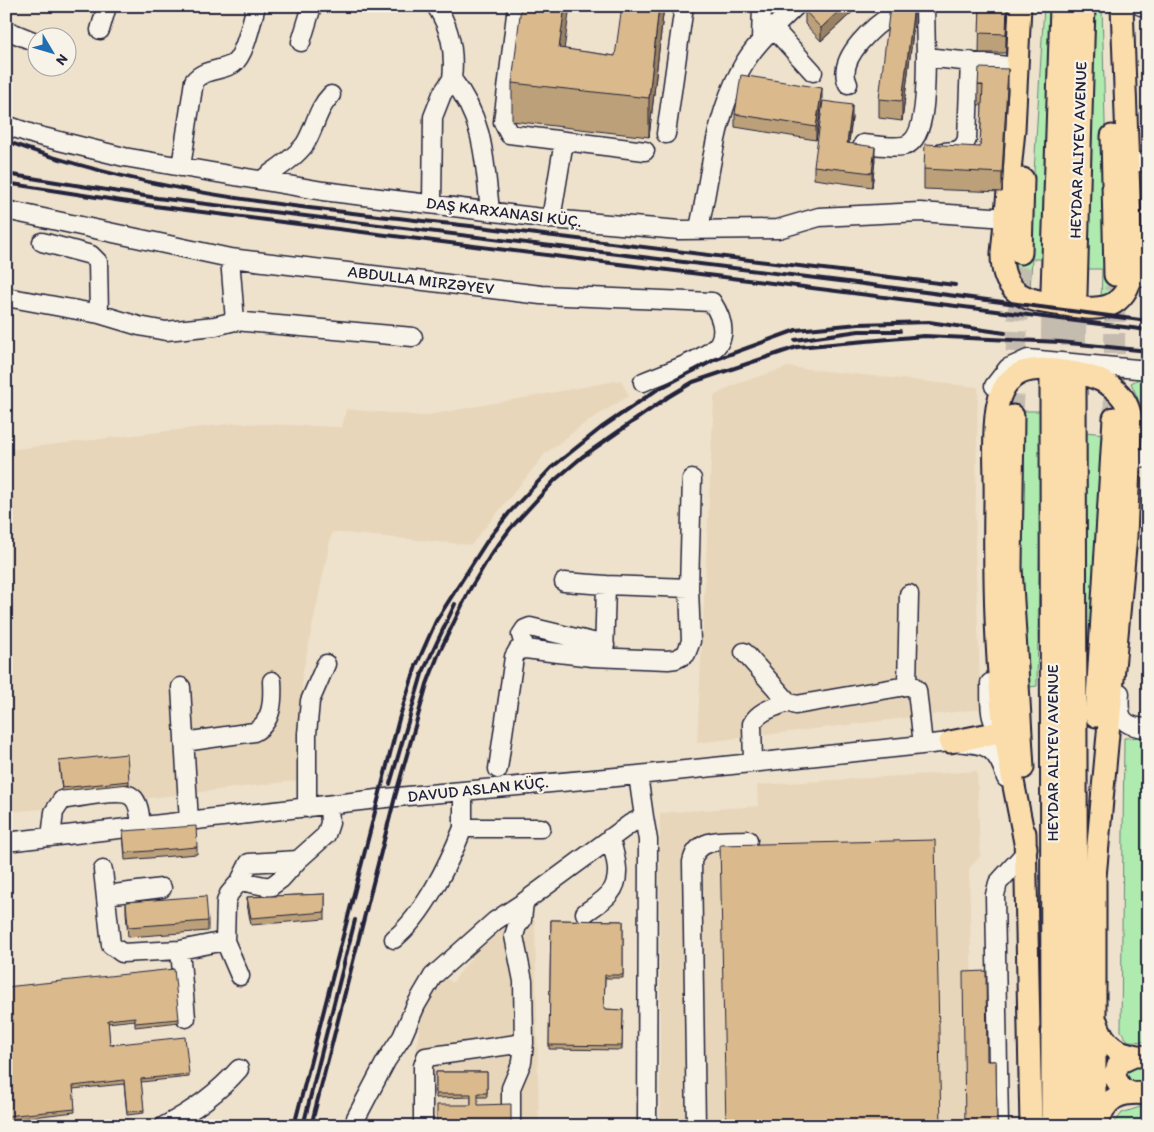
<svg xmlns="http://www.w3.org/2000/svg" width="1154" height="1132" font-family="Itim,sans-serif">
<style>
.built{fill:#e8d6ba}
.green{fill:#afeaaf;stroke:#688675}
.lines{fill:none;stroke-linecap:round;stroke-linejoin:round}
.major-tunnel{stroke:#c5bcb0;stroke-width:21;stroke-dasharray:21 11;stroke-linecap:butt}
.highway-tunnel{stroke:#c5bcb0;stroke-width:25;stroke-dasharray:25 12;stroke-linecap:butt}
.minor-casing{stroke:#22223b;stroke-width:21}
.major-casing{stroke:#22223b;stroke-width:25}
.highway-casing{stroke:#22223b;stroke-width:29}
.minor{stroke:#f7f3e8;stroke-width:18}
.major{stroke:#fbddab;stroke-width:21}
.highway{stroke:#fbddab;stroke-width:25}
.rail{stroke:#22223b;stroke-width:4}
.wall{fill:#bba079;stroke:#22223b}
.shaded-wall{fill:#998263;stroke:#22223b}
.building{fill:#daba8d;stroke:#22223b}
.labels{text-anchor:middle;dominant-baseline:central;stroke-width:4.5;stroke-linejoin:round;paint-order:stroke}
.street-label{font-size:16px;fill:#22223b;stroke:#f7f3e8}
</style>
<rect width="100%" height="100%" fill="#eee2cd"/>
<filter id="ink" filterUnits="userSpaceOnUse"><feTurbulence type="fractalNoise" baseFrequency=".02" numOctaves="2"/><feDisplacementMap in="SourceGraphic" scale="10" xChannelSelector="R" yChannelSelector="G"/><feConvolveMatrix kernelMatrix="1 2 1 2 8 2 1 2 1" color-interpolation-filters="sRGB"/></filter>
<g filter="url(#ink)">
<path class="built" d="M788,367L978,387L975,546L981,709L697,743L714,396L733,385Z
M621,380L629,396L585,423L546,453L471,545L332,532L302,676L303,780L142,799L62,793L44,809L6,812V450L236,423L342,427L346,409L423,416Z
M977,771L980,856L969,869L972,985L963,986L965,1126H660V813L758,806L757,785Z
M500,920H535L539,1126H418L417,1047L422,1004L439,976L453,982Z"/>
<path class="green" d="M1044,6H1053L1045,259H1032L1030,289L1017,274L1014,255H1029Z
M1093,6H1102L1109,277L1125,279L1101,302L1102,269H1084Z
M1145,376H1148V449L1145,446L1146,417L1131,383Z
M1023,411H1042L1037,686L1030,687L1021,581L1020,482Z
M1085,432L1105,434L1095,601L1082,728Z
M1148,737V1042L1128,1041L1121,1031L1124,738Z
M1131,1066L1148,1068V1086L1129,1084L1124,1080L1126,1072Z
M1140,1107L1148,1108V1126H1112L1122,1113Z"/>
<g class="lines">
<path class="major-tunnel" d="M1013,416L1021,253
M1114,418L1115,286"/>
<path class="highway-tunnel" d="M1053,380L1054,291
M1073,383L1074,294"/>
<g class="minor-casing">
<path id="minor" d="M436,6C451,29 455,52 452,79C485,121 484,159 490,210
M517,6L503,122L509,134L645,151
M925,6L926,57L1017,67
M1141,6L1148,7
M774,29L813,72
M6,30L38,43
M100,30L107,6
M761,40L762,6
M301,42L312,6
M848,84C835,58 876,24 896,12
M6,125L35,135L124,157L323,191L551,219L679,230L778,229L819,217L920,212L1007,218
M666,134L684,6
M863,144C876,145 891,148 903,146C929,142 925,76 926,57
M942,152C955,151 962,152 967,139L970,61
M1127,162H1148
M181,167L194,81C206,68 218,72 233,64C245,56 252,20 256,6
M263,179C276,169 295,158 305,144C315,128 317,109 331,95
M432,204L433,117L442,94L452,79
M6,210L230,258L541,295L712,302C719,313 727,330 719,343C709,359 661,374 643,382
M551,219L564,141
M699,228C711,175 714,118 741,69C754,44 776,26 796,6
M42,242L91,255L98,262L99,314
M230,258L235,321L413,337
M1132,276L1148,278
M6,297L99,314L139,326L166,331L215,326L235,321
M994,386L1008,368L1028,359L1148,370
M1131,459L1148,458
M564,582L606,585L604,657
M606,585L689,588
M525,649L521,635L525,629L530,627L605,645
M744,652L788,702L796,705L912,685L917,690L923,745
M990,683C991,700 986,725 1005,731
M907,685L909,594
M181,687L189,822
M1120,693C1118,717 1121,727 1148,728
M184,742L254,732C273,722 273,700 272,681
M753,762L752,724C758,711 775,707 788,702
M498,769L514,657L518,650L525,649L592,657L668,660L676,659L686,654L691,641L689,588L692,479
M307,808V734L310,701L326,664
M644,817L648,840L647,1126
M463,828V791
M51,837L54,812L62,800C76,798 122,788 132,797C140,803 140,818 141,827
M6,842L386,798L638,775L950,742C983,744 996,743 1006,778
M103,870L111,945L122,953L180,950L225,941
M240,881L270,887L281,879L298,860
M106,895L162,888
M585,913C593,907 604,901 610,893C623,878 615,855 610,838
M394,939C424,915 449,863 463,828H541
M180,950L186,1018
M240,976L225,941L226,902L229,894L240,881L249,863L298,860L326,835L330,823L329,806
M356,1118L386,1061L402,1037L416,1005L433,976L495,921L524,902L630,824L644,817L638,775
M164,1126C193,1111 217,1094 239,1069
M423,1126V1066L426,1057L524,1043
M511,1126V1088L522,1062L524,1043L523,981L514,936L517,926L522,920L524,902
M696,1126L692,862C697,836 726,841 748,840
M999,1126L995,895L998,883L1026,852"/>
</g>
<g class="major-casing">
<path id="major" d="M1020,6L1014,130L1002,253C1001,296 1028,301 1064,305C1095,310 1121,314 1132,276L1122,6
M1112,136L1115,275
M1021,253L1023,179
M1013,416L1011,568L1023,768
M1096,716L1114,418
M950,742L1005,731L1016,723
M1025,833L1031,1126
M1026,848C1017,799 1005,749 1001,699C995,633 994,568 995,502C996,472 992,438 997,408C1004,369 1031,366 1063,371C1093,374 1126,385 1131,419L1126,536L1095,877
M1095,864V1126
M1096,1020C1105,1049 1119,1054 1148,1057
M1132,1093L1122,1089L1114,1076L1119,1063L1134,1056
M1097,1126C1105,1097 1120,1091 1148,1094"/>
</g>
<g class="highway-casing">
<path id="highway" d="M1054,291L1063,6
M1074,294L1082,6
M1053,380L1054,1126
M1073,383L1075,1126"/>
</g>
<use href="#minor" class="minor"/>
<use href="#major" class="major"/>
<use href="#highway" class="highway"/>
<path class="rail" d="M6,141C158,198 321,209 480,227C639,245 797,266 955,285
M6,174L157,198L848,282L1148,321
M6,183L154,206L1148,330
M795,340L859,331H900
M390,784L422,674L455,604
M294,1126L399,719L416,666L436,621L487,541L509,513L551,468L601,428L655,391L714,360L796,330L859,324L929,322L1005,333
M303,1126L355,920
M311,1126L395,797L427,684L439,653L470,589L490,556L510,529L555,480L582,457L668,397L693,382L797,347L924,336L1060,342L1148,351"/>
</g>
<path class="wall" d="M664,6L649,137L512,121V83L564,49L615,56Z
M859,6L821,41L805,24V11Z
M980,6H1008L1006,53H979Z
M914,24L902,121L879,118V99Z
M978,85L1008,89L1002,192L924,189V169L980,147L982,105H978Z
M822,102L816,140L735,127V114Z
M852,118L849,143L875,160L872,187L814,179V166Z
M59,764L129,781V784L62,791Z
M123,831L197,847V854L125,860Z
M325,894V919L251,925L247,904V897Z
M126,902L208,921V931L128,937L126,912Z
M551,920L623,921V978H605L604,1009L623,1010L622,1050L549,1049Z
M6,987L179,1019V1022L135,1027V1020L108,1023L110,1045L189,1074V1077L141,1082L144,1113L127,1115L124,1084L73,1089L75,1112L6,1120Z
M987,1061H996L997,1126H965Z
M436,1072H487V1097H478L471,1105V1097L436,1098Z"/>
<path class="shaded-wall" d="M565,6H570L559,87V48Z
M659,6H664L649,137V98Z
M844,6H859L821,41V28Z
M914,6V24L902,121V101Z
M1007,6H1008L1006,53V34Z
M1008,69V89L1002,192V173Z
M822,88V102L816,140V127Z
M852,105V118L847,156V143Z
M875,147V160L872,187V173Z"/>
<path class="building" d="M521,6H565L559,48L615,56L622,6H659L649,98L512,83Z
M810,6H844L821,28L805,11Z
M890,6H914L902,101L879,99Z
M980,6H1007L1006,34L979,33Z
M979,68L1008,69L1002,173L924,169L925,144L980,147L983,85H978Z
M741,75L822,88L816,127L735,114Z
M823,101L852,105L847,143L875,147L872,173L814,166Z
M127,754L129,781L62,788L59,761Z
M196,826L197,847L125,853L123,831Z
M935,840L941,1126H726L720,845Z
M325,894V912L251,918L247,897Z
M206,896L208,921L128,927L126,902Z
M551,920L623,921V975H605L604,1009L623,1010L622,1046L549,1045Z
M174,969L179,1019L135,1023V1017L108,1020L110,1045L185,1037L189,1074L141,1079L144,1110L127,1112L124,1080L73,1086L75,1109L6,1116V987Z
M986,971L987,1061H996L997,1124L987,1125V1126H965L963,972Z
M436,1072H487V1093H478V1105L511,1104V1126H437V1105H471V1094H436Z"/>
</g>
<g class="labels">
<g class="street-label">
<text transform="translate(1078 150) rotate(-88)">HEYDAR ALIYEV AVENUE</text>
<text transform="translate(504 212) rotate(7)">DAŞ KARXANASI KÜÇ.</text>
<text transform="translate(421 280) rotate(7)">ABDULLA MIRZƏYEV</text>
<text transform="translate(1052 753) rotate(-90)">HEYDAR ALIYEV AVENUE</text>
<text transform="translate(478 789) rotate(-6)">DAVUD ASLAN KÜÇ.</text>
</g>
</g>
<rect width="1154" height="1132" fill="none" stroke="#f7f3e8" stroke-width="25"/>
<rect x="12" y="12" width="1129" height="1107" fill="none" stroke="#22223b" stroke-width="2" filter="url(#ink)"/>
<g transform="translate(52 52) rotate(128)"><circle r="24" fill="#f7f3e8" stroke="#a29fa3"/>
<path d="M0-4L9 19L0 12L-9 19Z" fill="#1f6fb2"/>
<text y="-8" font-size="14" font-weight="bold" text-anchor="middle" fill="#22223b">N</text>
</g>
</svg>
